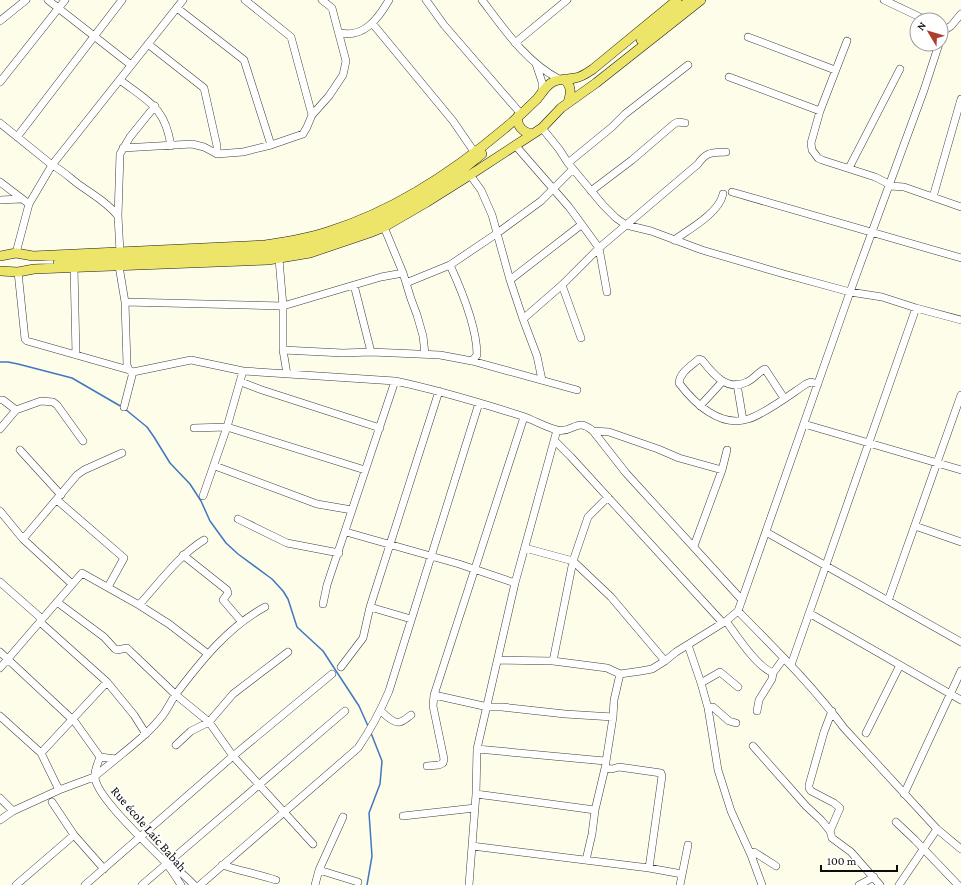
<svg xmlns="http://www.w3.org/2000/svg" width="961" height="885" font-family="'Crimson Pro',serif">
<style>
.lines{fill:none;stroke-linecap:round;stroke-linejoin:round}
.stream{stroke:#4077c1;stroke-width:1.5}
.minor-casing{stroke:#3e3e3e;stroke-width:8}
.major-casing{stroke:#1c1c1c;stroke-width:10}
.minor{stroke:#fff;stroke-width:7}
.major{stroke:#ede46a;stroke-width:9}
.labels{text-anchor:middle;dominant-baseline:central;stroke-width:4;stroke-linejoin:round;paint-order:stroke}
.street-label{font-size:13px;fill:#0b0b0b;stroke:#fff}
</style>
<rect width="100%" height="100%" fill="#fdfdea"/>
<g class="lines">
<path class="stream" d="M0,362H8L18,364L72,378L122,407
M125,409L147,427L154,437L170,463L190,484L201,501L210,521L226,543L238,554L272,579L283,591L288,599L297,627L323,651L359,706L368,726
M367,885L372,856L369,813L380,784L382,761L371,733"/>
<g class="minor-casing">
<path id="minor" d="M48,0L131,65
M245,0L291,37L312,115
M426,0L444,25L521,114
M482,0C504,29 526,62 559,79
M884,0L926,20
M177,8L244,60L271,145
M0,21L26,0
M372,23L453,121L475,153
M340,33C364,38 378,19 389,0
M941,36L943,31L951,26L961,14
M748,37L835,70
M847,41L820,111L811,143L812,150L818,158L822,160L875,177L885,182L890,186L904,187L961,207
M515,43L567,0
M148,44L204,88L217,146V154
M536,64L542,82V93
M729,77L820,111
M120,80C149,102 165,107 171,146
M0,82L65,0
M0,123L52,165C62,170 69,177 78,184C92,194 107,202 118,216
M542,128L559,149L568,163L603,205L616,218L626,225L651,231L702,250L784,274L850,292L882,297L916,308L961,320
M17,137L122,0
M515,145L569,207L599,248L607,292
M123,148L192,144L204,147L217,154L243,152L271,145L303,134L307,127L312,115L329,96L343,75L346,61L332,8L322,0
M568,163L612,127L625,114L688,65
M849,168L900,69
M470,175L481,190L492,215L510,280L523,319L537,356L542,380
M0,182L29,204
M591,191L632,160L674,124L678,122L685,123
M732,192L961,258
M933,197L961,99
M0,200L21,199
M384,227L403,273L411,299L417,315L423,336L425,354
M674,240C690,229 719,213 723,194
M120,252L118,216L120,154L130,137L155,106
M16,253L29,204L52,165L183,0
M279,259L283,306V350L287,374
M450,265C461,289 477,329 477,355L472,361
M119,266L125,302L127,365L129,370L133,372L191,360L243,371L395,381C438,390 481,403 522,416C534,420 545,427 557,430C574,434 576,416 593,431L626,473L742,600
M74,267L76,355
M18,272L25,339L27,341L129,370
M510,280L581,225
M406,283L450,265L496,234L541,201L573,169
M354,285L371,352
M562,285L581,338
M125,302L283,306L381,277L403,273
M523,319L562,285L599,248L698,164C707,151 712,153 726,152
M283,350L343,353L371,352L440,355L472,361L577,390
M241,382L262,390L380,428
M737,384L743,420
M784,398L765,369C758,372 754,379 747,382C727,392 713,374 702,360L699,359C691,366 680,372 679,383C694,403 720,428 748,419C765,414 791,394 806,384L811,382L818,384
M0,400H3L16,410
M700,406L722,382
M124,407L133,372
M804,424L961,470
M194,428L227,427L365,470
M0,429L16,410L41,401L53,402L57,405L83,441
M593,431L609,432L658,449L679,458L722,470
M555,441L571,457L723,623
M20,450L61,495
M215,466L317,504L352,510
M203,496L227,427L243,371
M57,500L124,558L108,587
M0,511L23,539L72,584
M238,519L287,543L339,553
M915,526L961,542
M346,532L459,564L515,583
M766,532L961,642
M23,539L77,475L84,470L122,453
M694,546L722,470L727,450
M525,548L573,561L611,597L665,661
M183,555L227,590L228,593L223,600L241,621
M0,582L42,619
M888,601L961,395
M57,602L104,637L115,649L117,650L127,648L130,651L176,695L209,722L233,756L313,844
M323,604L327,585L395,381
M139,605C160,582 178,556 204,540
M370,607L411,619
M738,611C775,649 813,686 844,728L937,829L961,849
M809,613L961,700
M726,621C737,636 756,666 773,673
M40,622L107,682L134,715L146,734
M688,645L701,683L708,708L718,770L731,811L751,855L762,885
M0,652L75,722L100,757
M498,660L553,661L607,668L620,674L641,671L652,669L665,661L676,652L726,621L738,611L850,292L924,90L939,44
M553,661L573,561L588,517L608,497
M791,665L916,308
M341,667L363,638L370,607L439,391
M0,668L82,573L139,605L169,624L208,654
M701,683L720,672L738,687
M434,695L488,707H502L565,714L613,717
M708,708L713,707L729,721L736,723
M381,711C385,715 394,724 400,722C404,721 408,717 411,715
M757,711L759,700L772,679L773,673L784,658
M0,716L41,753L59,790
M866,733L900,665
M176,745L191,731L209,722L233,694L288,652
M753,746L806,806L821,820L830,831L832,838L851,852L880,885
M477,749L605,761
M41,753L107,682
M100,757L116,759C133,745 150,732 163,715C168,708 171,701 176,694C201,661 228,627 265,607
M100,757C98,763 94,771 95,777C95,796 151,847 165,862C171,869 176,877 181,885
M427,766L439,765L443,763L444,759L433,706L434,695L524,417
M605,768L612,769L619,767L661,773L662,776L649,868
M476,794L595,810
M904,794L961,671
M0,798L13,811
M52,802L74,835L104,869
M403,816L475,808
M0,820L13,811L59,790L94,777L116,759
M896,822L915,840L958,885
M830,831L840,808L834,803L811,791L809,788V785L824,732L832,711
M472,846L649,868L682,874
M751,855L754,852L776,866
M586,860L592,834L595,810L605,768L613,717L614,700L620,674
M222,865C240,871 258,874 276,880
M169,867C180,870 187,878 194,885
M319,870L358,882
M16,885L74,835
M85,885L233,756L332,674
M142,885L345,711
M200,885L358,748C371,729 380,712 389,691L479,403
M315,885L319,870L343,817
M469,885L476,794L477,749L515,583L557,430
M680,885L688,845
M859,885L874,877
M899,885L937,829"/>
</g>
<g class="major-casing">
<path id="major" d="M641,40L690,0
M564,79C572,86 571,94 568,103
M518,116C516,126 523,132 532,134
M0,256L16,253L33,256L265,245C286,242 309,238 330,231C393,211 453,172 504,129C515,120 527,109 537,99C542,93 545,87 551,83C559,78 566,80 575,78C582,77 587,73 593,69L677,0
M58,263L73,261L265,253C285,250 306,247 325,241C380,224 438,191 482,154
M0,271L18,272L34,269L268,260L310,253L369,233L384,227L427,202L470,175L542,128L561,108L596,83L701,0"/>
</g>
<use href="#minor" class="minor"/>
<use href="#major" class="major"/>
</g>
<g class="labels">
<g class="street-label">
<text transform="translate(149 829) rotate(49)">Rue école Laic Babah</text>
</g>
</g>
<g transform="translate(929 32) rotate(308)"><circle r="19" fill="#ffffff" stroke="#9d9d9d"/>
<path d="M0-3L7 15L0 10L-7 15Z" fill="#ae3f2f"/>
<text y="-6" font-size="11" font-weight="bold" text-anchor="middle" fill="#0b0b0b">N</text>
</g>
<path d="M821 865v6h76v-6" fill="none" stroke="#0b0b0b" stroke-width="2"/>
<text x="827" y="865" font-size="12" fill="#0b0b0b" stroke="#ffffff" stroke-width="3" paint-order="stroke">100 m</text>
</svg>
